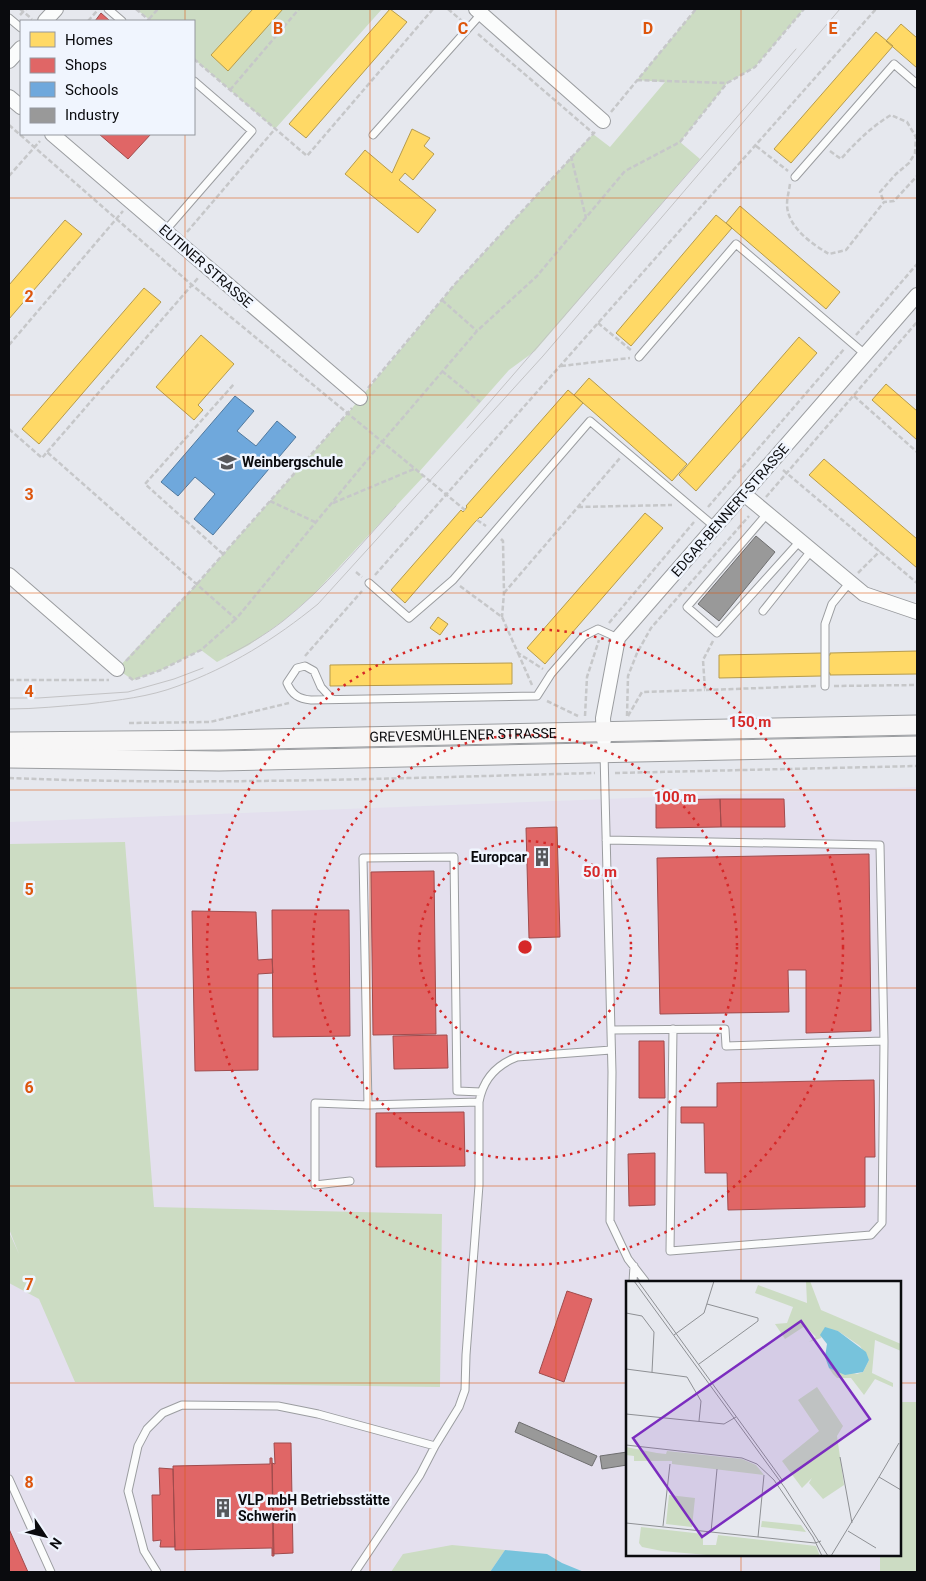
<svg xmlns="http://www.w3.org/2000/svg" width="926" height="1581" font-family="Roboto,sans-serif">
<style>
.commercial{fill:#e4e0ee;fill-rule:evenodd}
.green{fill:#ccdcc3}
.water{fill:#77c3dc}
.homes{fill:#ffd966;stroke:#b69b4c}
.shops{fill:#e06666;stroke:#a04b4c}
.schools{fill:#6fa8dc;stroke:#51799e}
.industry{fill:#999;stroke:#6e6e6f}
.lines{fill:none;stroke-linecap:round;stroke-linejoin:round}
.lane-casing{stroke:#9b9da0;stroke-width:9}
.street-casing{stroke:#9b9da0;stroke-width:16}
.secondary-casing{stroke:#9b9da0;stroke-width:21}
.path{stroke:#c6c7c9;stroke-width:2.5;stroke-dasharray:5 2.5;stroke-linecap:butt}
.lane{stroke:#fbfcfc;stroke-width:7}
.street{stroke:#fbfcfc;stroke-width:14}
.secondary{stroke:#f7f6f6;stroke-width:19}
.tram{stroke:#c3c3c5;stroke-width:1}
.grid{fill:none;stroke:#dd550c;stroke-width:1;stroke-opacity:0.55}
.ring{fill:none;stroke:#d62828;stroke-width:2.5;stroke-dasharray:2.5 5}
.labels{text-anchor:middle;dominant-baseline:central;stroke-width:5;stroke-linejoin:round;paint-order:stroke}
.street-label{font-size:14px;fill:#0a0b0e;stroke:#f0f5fe}
.poi-label{font-size:14px;font-weight:bold;fill:#0a0b0e;stroke:#f0f5fe;text-anchor:start}
.inset-road{fill:none;stroke:#8e9094;stroke-width:1}
.view{fill:#7b2cbf;fill-opacity:0.15;stroke:#7b2cbf;stroke-width:2.5}
.inset-edge{fill:none;stroke:#0a0b0e;stroke-width:2.5}
.grid-label{font-size:16px;text-anchor:middle;font-weight:bold;fill:#dd550c;stroke:#f0f5fe;stroke-width:5;stroke-linejoin:round;paint-order:stroke}
.centre{fill:#d62828;stroke:#f0f5fe;stroke-width:2.5}
.ring-label{font-size:15px;text-anchor:middle;font-weight:bold;fill:#d62828;stroke:#f0f5fe;stroke-width:5;stroke-linejoin:round;paint-order:stroke}
</style>
<rect width="100%" height="100%" fill="#e6e8ee"/>
<path class="commercial" d="M917,787V1572H9V822ZM627,1282H900V1555H627Z"/>
<path class="green" d="M136,9H382L275,129L194,59V21H151Z
M696,9H804L755,67L727,83L680,142L700,159L535,351L509,370L419,472L424,476L312,596L283,621L249,645L217,662L201,650L161,670L133,680L117,669L196,585L348,413L455,284L593,134L610,147L665,82L637,80Z
M125,842L154,1207L442,1214L440,1387L75,1382L39,1299L9,1283V1232L19,1254L9,1229V844Z
M900,1402H917V1572H880V1555H900Z
M452,1545L505,1550L490,1572H391L403,1554Z"/>
<path class="water" d="M505,1550L547,1554L562,1563L584,1572H490Z"/>
<path class="homes" d="M253,9H283L228,71L211,55Z
M390,9L407,22L306,138L289,124Z
M901,24L917,38V68L886,41Z
M876,32L893,46L791,163L774,149Z
M412,129L430,138L424,146L434,154L413,180L405,173L399,180L436,210L418,233L345,174L365,150L392,173Z
M740,206L840,292L826,309L726,223Z
M716,215L732,228L631,346L616,333Z
M65,220L82,234L9,319V285Z
M144,288L161,302L39,444L22,429Z
M201,335L234,364L198,405L203,410L194,420L156,387Z
M799,337L817,353L696,491L679,475Z
M589,378L687,464L672,481L574,395Z
M886,384L917,411V440L872,400Z
M568,390L583,403L481,518L480,517L475,522L405,603L391,590L461,510L463,512L467,507L466,506Z
M824,459L917,539V568L809,475Z
M645,513L663,528L545,664L527,648Z
M438,617L448,624L440,635L430,628Z
M917,651V674L830,675V673H822V676L719,678V655L823,653V655H830V653Z
M512,663V684L330,686V665Z"/>
<path class="shops" d="M101,13L110,21H95Z
M99,134H151L128,159Z
M720,799H784L785,827H721Z
M720,799L721,827L656,828V800Z
M557,827L560,937L529,938L526,828Z
M869,854L871,1031L806,1033V970H788L789,1012L660,1014L657,858Z
M434,871L436,1034L373,1035L371,872Z
M272,910H349L350,1036L273,1037Z
M192,911L256,912L258,960L272,959L273,973L258,974V1070L195,1071Z
M447,1035L448,1068L394,1069L393,1036Z
M639,1041H664L665,1098H639Z
M874,1080L875,1157H865V1207L728,1210L727,1173H705L704,1123H681V1107H717V1083Z
M464,1112L465,1166L376,1167V1113Z
M655,1153V1205L629,1206L628,1154Z
M567,1291L592,1299L564,1382L539,1373Z
M274,1443H291L293,1553L273,1554L272,1463L275,1464Z
M270,1458H272L274,1556H272V1548L175,1550L173,1466L270,1464Z
M159,1468L173,1469L175,1547H160L161,1540L153,1541L152,1495H160Z
M9,1529L28,1572H9Z"/>
<path class="schools" d="M235,396L254,411L237,431L256,446L277,421L296,437L213,535L194,519L215,494L195,477L178,496L161,482Z"/>
<path class="industry" d="M756,536L775,552L719,621L698,604Z
M519,1422L597,1456L592,1466L515,1432Z
M627,1452V1465L602,1469L600,1456Z"/>
<g class="lines">
<g class="lane-casing">
<path id="lane" d="M108,9L122,21
M9,18L21,28
M373,135L481,14
M795,177L894,64L917,84
M165,231L252,131L194,81
M639,357L736,244L866,355
M767,514L687,607L717,633L800,541
M369,583L409,618L453,580L590,421L715,527
M763,611L811,551
M825,686V624L832,604L850,582
M332,699L321,687L314,671L305,666L297,668L287,683C292,695 299,699 311,700L537,696L551,674L584,636L598,629L618,638
M604,753L612,1072L610,1221L628,1259L645,1281
M606,840L880,845L884,1041L882,1223L871,1235L670,1251L673,1029
M611,1030L725,1029L726,1046L884,1041
M368,1105L363,858L454,857L457,1091L481,1092
M350,1181L315,1185V1103L368,1105L479,1102
M633,1282L634,1266
M9,1479L51,1572
M157,1572L144,1551L128,1491L138,1446L147,1429L163,1413L182,1405L278,1406L318,1414L435,1446
M355,1572L420,1475L435,1446L459,1407L465,1390L466,1355L479,1185V1102C483,1079 496,1065 517,1057L611,1050"/>
</g>
<g class="street-casing">
<path id="street" d="M476,9L603,121
M45,21L56,9
M9,61L21,48
M9,97L21,107
M52,134L360,398
M744,494L864,594L917,612
M9,575L117,669
M604,740L603,718L618,638L917,295"/>
</g>
<g class="secondary-casing">
<g id="secondary">
<path id="s1" d="M9,742L224,740L917,725"/>
<path d="M9,758L219,761L917,746"/>
</g>
</g>
<path class="path" d="M20,9L32,19
M136,9L150,21
M448,9L462,21
M20,15L26,9
M149,19L158,9
M88,21L97,11
M478,34L593,133
M194,59L307,156L433,9
M637,80L727,83L755,67L804,9
M230,90L299,9
M611,112L696,9
M9,125L192,285L465,510
M756,146L788,171
M830,151L841,159C856,142 871,127 891,115L907,122L916,137L915,153L909,163L896,174L880,192L884,202
M571,156L586,218
M9,176L40,141
M790,184C789,191 787,198 787,204C787,227 812,244 829,254L846,250L884,202L894,201L917,176
M187,232L275,129
M442,300L477,331
M598,323L632,351
M856,335L917,264
M9,345L123,211
M561,366L630,358
M442,371L480,402
M368,388L455,284L595,132
M854,396L917,452
M9,429L42,458L47,452L236,619L382,442L477,331L537,276L625,171L680,142L727,83
M47,452L198,278
M783,470L917,583
M766,497L917,322
M270,501L315,522
M333,503L414,469
M578,507L672,505
M708,507L845,348
M477,520L486,526
M501,539L503,541L504,593L502,617
M223,554L145,484L234,384
M356,572L362,577
M858,573L880,551
M375,575L876,9
M460,586L502,617L518,653L543,669
M504,593L620,458
M609,623L694,522
M713,641L703,660L705,690L816,686
M518,653L532,685
M305,656L362,591
M126,661L196,585L352,408
M129,677L133,680L161,670L201,650L236,619
M9,680H109
M834,686L917,685
M547,701L578,716
M585,716L587,677L599,640
M627,716L628,676L637,653L651,628L749,516
M628,716L642,692L705,690
M129,723L210,722L289,703
M615,773L917,766
M9,778C204,786 400,778 595,773"/>
<use href="#lane" class="lane"/>
<use href="#street" class="street"/>
<use href="#secondary" class="secondary"/>
<path class="tram" d="M467,428L796,49
M227,656C246,646 265,635 283,621C325,588 360,545 396,506
M9,698H38L128,692L174,679L203,668
M9,709C36,709 62,706 88,704C119,700 149,697 178,686C230,667 275,639 318,604L543,356L840,9"/>
</g>
<path class="grid" d="M185,9V21M370,9V1572M556,9V1572M741,9V1282M185,134V1572M9,198H917M9,395H917M9,593H917M9,790H917M9,988H917M9,1186H917M9,1383H627M900,1383H917M741,1555V1572"/>
<g class="ring">
<circle cx="525" cy="947" r="106"/>
<circle cx="525" cy="947" r="212"/>
<circle cx="525" cy="947" r="318"/>
</g>
<defs>
<g id="school-bare" transform="scale(1.5)"><path d="M0-5L7-2L0 1L-7-2ZM-4 1L0 2.5L4 1V4Q0 6-4 4Z" fill="#57585c" stroke="#f0f5fe" stroke-width="2.5" paint-order="stroke"/></g>
<g id="building-bare" transform="scale(1.5)"><path d="M-4-6H4V6H1V3H-1V6H-4ZM-2.5-4.3h1.7v1.8h-1.7ZM.8-4.3h1.7v1.8H.8ZM-2.5-1h1.7V.8h-1.7ZM.8-1h1.7V.8H.8Z" fill="#57585c" stroke="#f0f5fe" stroke-width="2.5" paint-order="stroke"/></g>
</defs>
<g fill-rule="evenodd">
<use href="#school-bare" x="227" y="462"/>
<use href="#building-bare" x="542" y="857"/>
<use href="#building-bare" x="223" y="1508"/>
</g>
<g class="labels">
<g class="street-label">
<text transform="translate(206 266) rotate(41)">EUTINER STRASSE</text>
<text transform="translate(730 510) rotate(-49)">EDGAR-BENNERT-STRASSE</text>
<text stroke="none"><textPath href="#s1" startOffset="454">GREVESMÜHLENER STRASSE</textPath></text>
</g>
<g class="poi-label">
<text x="242" y="462">Weinbergschule</text>
<text x="527" y="857" text-anchor="end">Europcar</text>
<text x="238" y="1500">VLP mbH Betriebsstätte<tspan x="238" dy="16">Schwerin</tspan></text>
</g>
</g>
<g transform="translate(626 1281)">
<rect width="275" height="275" fill="#e6e8ee"/>
<path d="M180,0H184L195,29L275,63V70L249,59L246,92L267,102V106L249,98L238,114L225,97H211L207,93L203,87L231,93L237,91L243,79L234,65L212,50L198,48L195,57L183,61L190,56L179,45L159,58L149,43L161,42L167,26L129,12L132,4L181,22ZM191,106L217,145L211,155L218,204L197,218L183,202L186,197L176,207L156,180L193,150L172,119ZM0,166L31,172L40,173L41,170L116,178L130,184L138,194L46,183V180H8V175L0,174ZM43,214L69,217L66,246L40,243ZM136,240L175,244L180,251L135,246ZM15,246L77,253V264H90L92,254L190,265L194,275H92L36,270L16,266L13,262Z" fill="#ccdcc3"/>
<path d="M199,46L212,50L240,71L243,79L237,91L219,94L203,87L199,76L201,63L194,54Z" fill="#77c3dc"/>
<path class="inset-road" d="M8,0L159,207L202,275M12,0L157,200M0,32L16,35L28,51L26,91M48,54L78,32L88,0M73,83L132,40V37L81,23M0,88L61,96L75,120L73,140M0,133L98,143L110,136M0,164L116,177L131,183L148,199L187,256L196,275M214,176L226,242M253,196L273,162M0,242L189,262L195,260M37,245L44,183M222,250L250,267M85,251L91,188M132,256L138,194M205,275L253,196L275,209"/>
<path class="view" d="M175,40L244,138L76,256L7,157Z"/>
<rect width="275" height="275" class="inset-edge"/>
</g>
<g class="grid-label">
<text x="278" y="34">B</text>
<text x="463" y="34">C</text>
<text x="648" y="34">D</text>
<text x="833" y="34">E</text>
<text x="29" y="302">2</text>
<text x="29" y="500">3</text>
<text x="29" y="697">4</text>
<text x="29" y="895">5</text>
<text x="29" y="1093">6</text>
<text x="29" y="1290">7</text>
<text x="29" y="1488">8</text>
</g>
<circle cx="525" cy="947" r="8" class="centre"/>
<g class="ring-label">
<text x="750" y="727">150 m</text>
<text x="675" y="802">100 m</text>
<text x="600" y="877">50 m</text>
</g>
<rect width="926" height="1581" fill="none" stroke="#0a0b0e" stroke-width="20"/>
<rect x="20" y="20" width="175" height="115" fill="#f0f5fe" stroke="#94979e"/>
<rect x="30" y="32" width="25" height="15" fill="#ffd966" stroke="#94979e"/>
<text x="65" y="45" font-size="15" fill="#0a0b0e">Homes</text>
<rect x="30" y="58" width="25" height="15" fill="#e06666" stroke="#94979e"/>
<text x="65" y="70" font-size="15" fill="#0a0b0e">Shops</text>
<rect x="30" y="82" width="25" height="15" fill="#6fa8dc" stroke="#94979e"/>
<text x="65" y="95" font-size="15" fill="#0a0b0e">Schools</text>
<rect x="30" y="108" width="25" height="15" fill="#999999" stroke="#94979e"/>
<text x="65" y="120" font-size="15" fill="#0a0b0e">Industry</text>
<g transform="translate(45 1536) rotate(125)" stroke="#f0f5fe" stroke-width="4" paint-order="stroke">
<path d="M0-4L9 19L0 12L-9 19Z" fill="#0a0b0e"/>
<text y="-8" font-size="14" font-weight="bold" text-anchor="middle" fill="#0a0b0e">N</text>
</g>
</svg>
